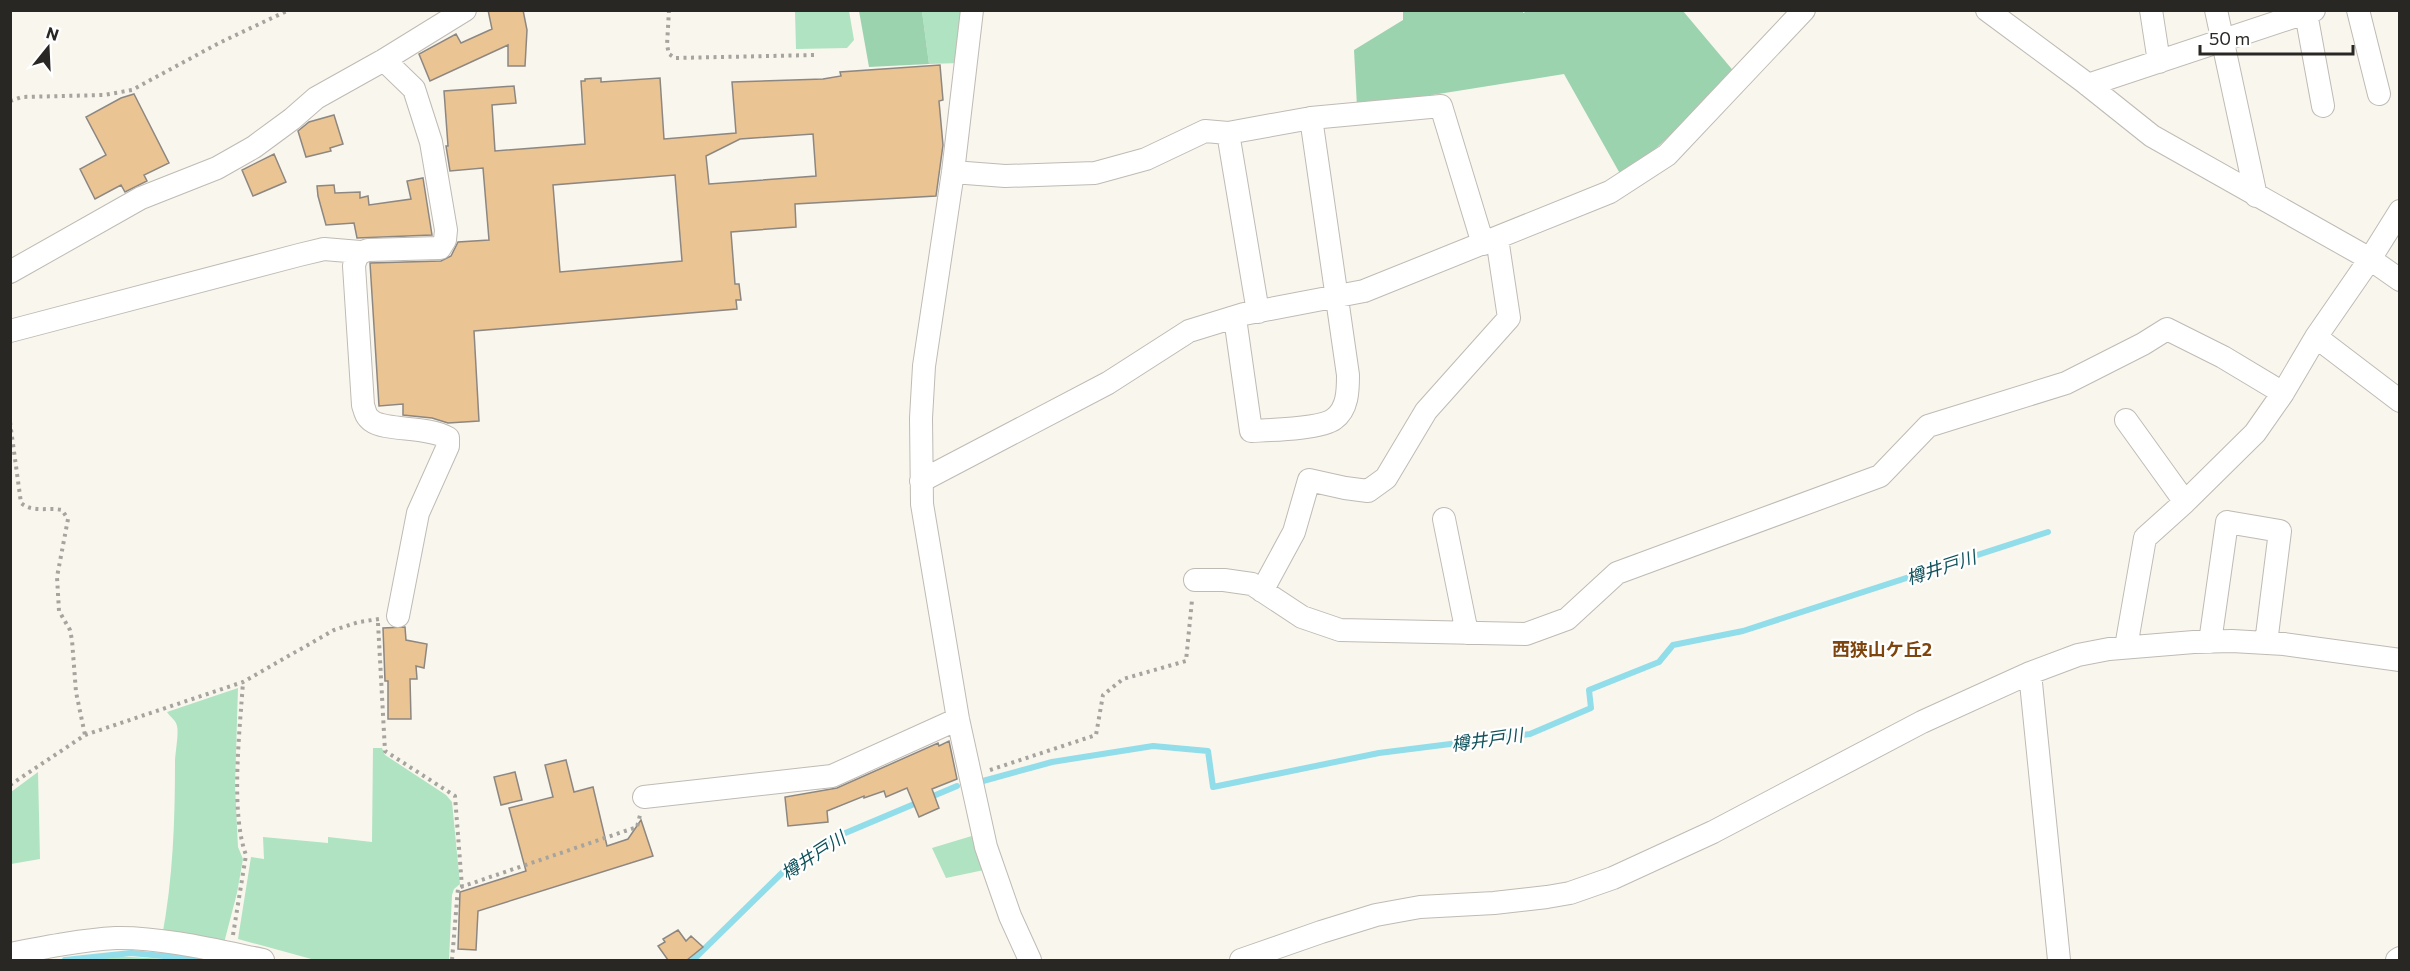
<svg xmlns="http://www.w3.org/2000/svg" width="2410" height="971" font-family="Commissioner,'Noto Sans JP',sans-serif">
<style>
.green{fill:#afe3c1}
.forest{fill:#9cd3af}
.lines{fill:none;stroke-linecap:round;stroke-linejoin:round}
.stream{stroke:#91dde9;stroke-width:6}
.building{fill:#ebc494;stroke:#8d8781;stroke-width:1.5;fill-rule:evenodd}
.minor-casing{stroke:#bfbbb4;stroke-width:24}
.path{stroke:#a6a49e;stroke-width:4;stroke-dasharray:3 4.5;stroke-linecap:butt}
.minor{stroke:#fff;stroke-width:22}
.labels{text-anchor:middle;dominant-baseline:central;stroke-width:4.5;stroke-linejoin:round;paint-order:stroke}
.water-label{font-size:18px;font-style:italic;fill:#0f525b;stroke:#fff}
.neighbourhood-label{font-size:18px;font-weight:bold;fill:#7e460e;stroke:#fff}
</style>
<rect width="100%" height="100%" fill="#f9f6ee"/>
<path class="green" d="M795,11H849L854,40L847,48L796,49Z
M922,11H963L959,63L929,64Z
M238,688L235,786L238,847L243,859L237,893L224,943L162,937C173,879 175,821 175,763C175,753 179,734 177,726C176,720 170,717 167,712Z
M373,748H382L385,755L446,795L452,802L460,884L454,889L452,895L449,960H315L238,939L251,857L264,859L263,837L328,843V837L372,842Z
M38,772L40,859L11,864V792Z
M975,835L984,870L946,878L932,848Z
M113,956L183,960H85Z"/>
<path class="forest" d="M1523,10V13L1530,10L1683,11L1736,74L1623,179L1564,74L1357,107L1354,50L1403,20V11Z
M859,11H922L929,64L869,67Z"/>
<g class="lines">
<path class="stream" d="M983,781L1052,762L1153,746L1208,751L1213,787L1379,753L1530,734L1591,708L1589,690L1659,662L1673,645L1743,631L2048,532
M65,960L131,953L208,960
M693,960L789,866L843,834L957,786"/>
</g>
<path class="building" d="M488,10H523L527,30L525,66H508V45L430,81L419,54L456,34L461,43L492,29Z
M940,65L943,100L939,101L943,145L936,196L795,204L796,227L731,232L735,284H739L741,300H736L737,309L474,331L479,421L448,423L432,418L403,415V404L379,406L370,263L441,261L451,256L458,242L489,240L483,168L450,171L446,146H448L444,91L514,86L516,103L492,105L495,151L585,144L581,81H585V79L601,78V82L660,78L664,139L736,133L732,82L823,79L841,76L840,72ZM813,134L816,176L709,184L706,156L740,139ZM675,175L682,261L560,272L553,185Z
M134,94L169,163L144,175L147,181L125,192L121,185L95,199L80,169L106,155L86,117L121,98Z
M334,115L343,144L330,148L331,151L306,157L298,131L309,122Z
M274,154L286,182L253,196L242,170Z
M423,178L432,235L357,238L354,223L326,225L318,196L317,186L334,185L335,193L360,192V198L368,196L369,205L411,199L407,181Z
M405,627L406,640L427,644L424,668L416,666L417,679H410L411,719H388V681H385L383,628Z
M949,741L957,779L932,789L939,808L919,817L907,788L886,797L884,791L864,798V796L827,811L828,822L788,826L785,797L837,788L938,743L939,746Z
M566,760L574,792L593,787L607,846L628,839L641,820L653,856L478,911L476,950L458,949L460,892L526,871L509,808L553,797L545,765Z
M515,772L522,800L501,805L494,777Z
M678,930L686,941L691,936L703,947L687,960H668L658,946L665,942L663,939Z"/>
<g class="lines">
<g class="minor-casing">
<path id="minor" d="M972,10L953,172L924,366L921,418L922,504L958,719L986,847L1010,916L1030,960
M1987,10L2083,81L2152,136L2370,259L2400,280
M2151,10L2159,62
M2216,10L2256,196
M2358,10L2379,94
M2306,13L2323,106
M384,60L414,89L431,142L446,230L445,240L440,248L368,250C358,253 356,257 354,266L363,405C365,412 366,417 372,421C385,431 428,426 448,438V446L418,513L398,616
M2088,85L2314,10
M1228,133L1311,118L1441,106L1483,244
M953,172L1005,176L1095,173L1146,159L1205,131L1228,133L1258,312
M10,272L141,198L217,168L254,147L292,119L316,98L384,60L465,10
M1235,318L1251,431C1270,430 1321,429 1334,419C1348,409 1348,390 1348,375L1311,118
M10,331L299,255L324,249L360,252
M2316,337L2400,401
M2126,420L2185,502
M921,481L1108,383L1189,331L1244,314L1364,291L1610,192L1667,155L1804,10
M1444,519L1467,633
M1195,580H1224L1252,584L1302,617L1340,630L1526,634L1567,619L1617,573L1880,476L1928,426L2066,383L2143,344L2167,329L2223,357L2283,393
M1262,591L1294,532L1309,480L1345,488L1368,491L1386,478L1426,411L1509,318L1497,238
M2210,642L2227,522L2280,531L2266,643
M2126,647L2145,538L2185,502L2255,433L2283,393L2316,337L2370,259L2400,211
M2030,673L2059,960
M644,797L832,776L958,719
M10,954C46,947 81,940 116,938C161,937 219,951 263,960
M1241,960L1321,932L1376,915L1420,907L1494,903L1547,897L1570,893L1613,878L1713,832L1922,722L2030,673L2078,655L2109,649L2194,642L2232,641L2284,644L2400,660
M2397,960L2400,958"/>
</g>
<path class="path" d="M669,10L667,45L669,54L675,58L816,55
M10,101L22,97L104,95L132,90L219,43L289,10
M10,422L21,503C33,513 47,507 62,510L68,519L57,577L59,611L70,630L72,640L76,692L85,735
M378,623L385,751L455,796L462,887
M990,770L1096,735L1103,695L1123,679L1186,661L1192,600
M10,785L85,735L243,682L334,630L359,622L379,619
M233,935L246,855C230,812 240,729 243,682
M452,960L458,888L637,827L640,815"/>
<use href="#minor" class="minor"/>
</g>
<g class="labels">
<g class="water-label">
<text transform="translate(1941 567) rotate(-18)">樽井戸川</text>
<text transform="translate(1487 739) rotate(-8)">樽井戸川</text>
<text transform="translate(813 855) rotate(-33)">樽井戸川</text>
</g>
<g class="neighbourhood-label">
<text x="1882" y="649">西狭山ケ丘2</text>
</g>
</g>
<rect width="2410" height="971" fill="none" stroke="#282724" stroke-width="24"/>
<g transform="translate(48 48) rotate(18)" stroke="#ffffff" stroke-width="4.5" paint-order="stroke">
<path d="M0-4.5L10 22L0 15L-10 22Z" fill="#282724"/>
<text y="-9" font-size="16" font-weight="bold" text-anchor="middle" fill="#282724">N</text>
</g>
<path d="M2200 45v9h153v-9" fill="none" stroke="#282724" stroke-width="3"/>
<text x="2209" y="45" font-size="18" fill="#282724" stroke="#ffffff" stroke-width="4.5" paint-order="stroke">50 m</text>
</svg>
